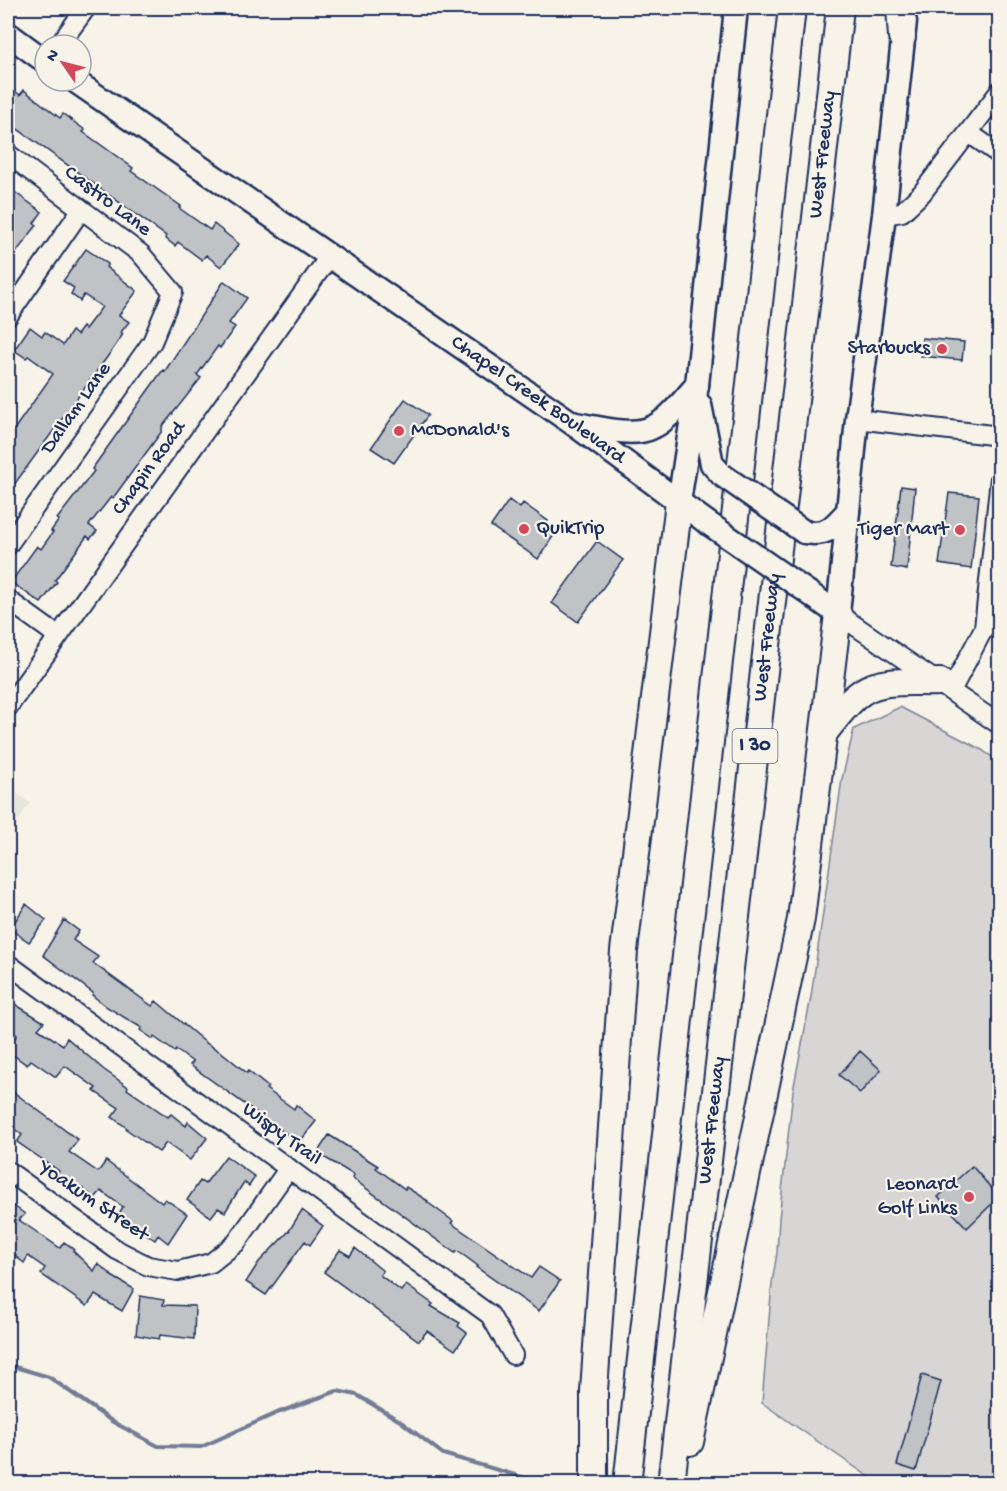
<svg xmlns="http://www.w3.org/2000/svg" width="1007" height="1491" font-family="'Gochi Hand',sans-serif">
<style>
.built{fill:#e6e5de}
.green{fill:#d7d6d4;stroke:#798299;stroke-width:1.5}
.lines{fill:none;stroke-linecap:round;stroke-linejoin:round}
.stream{stroke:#727c95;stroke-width:4}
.building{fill:#c0c3c5;stroke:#1b2f5e;stroke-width:1.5}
.minor-casing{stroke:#1b2f5e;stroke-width:22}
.major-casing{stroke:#1b2f5e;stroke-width:27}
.highway-casing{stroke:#1b2f5e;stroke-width:30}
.minor{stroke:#f7f3e8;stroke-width:18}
.major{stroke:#f7f3e8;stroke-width:22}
.highway{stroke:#f7f3e8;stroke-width:26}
.major-bridge-casing{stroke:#1b2f5e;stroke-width:27;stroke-linecap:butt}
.major-bridge{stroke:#f7f3e8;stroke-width:22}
.poi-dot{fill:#d1495b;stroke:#f7f3e8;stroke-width:2}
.labels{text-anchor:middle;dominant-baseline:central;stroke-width:4.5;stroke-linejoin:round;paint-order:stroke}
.shield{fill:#f7f3e8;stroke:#5d6a87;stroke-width:1.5}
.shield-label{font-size:20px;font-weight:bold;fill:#1b2f5e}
.street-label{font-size:21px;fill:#1b2f5e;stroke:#f7f3e8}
.poi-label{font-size:21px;fill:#1b2f5e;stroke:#f7f3e8;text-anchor:end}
</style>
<rect width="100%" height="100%" fill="#f7f3e8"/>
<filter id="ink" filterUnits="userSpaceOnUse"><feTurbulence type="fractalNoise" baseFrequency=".0167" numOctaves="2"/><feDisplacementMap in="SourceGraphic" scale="12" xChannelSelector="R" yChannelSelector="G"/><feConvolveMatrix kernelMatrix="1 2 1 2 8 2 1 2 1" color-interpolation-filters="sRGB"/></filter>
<g filter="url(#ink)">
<path class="built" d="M8,787L30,803L8,835Z"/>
<path class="green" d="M900,707L982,750L999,762V1483H878L762,1403L772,1283L777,1253L779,1219L793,1091L811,997L842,779L854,729Z"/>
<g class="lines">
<path class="stream" d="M8,1365L49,1377L113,1422L158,1446L201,1447L277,1413L337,1391L357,1395L400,1421L443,1454L546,1484"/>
</g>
<path class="building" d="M8,85L20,95L24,90L60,118L63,114L85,130L83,132L133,168L131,171L181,206L179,208L210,230L214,224L239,244L221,267L206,255L202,260L178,242L175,246L165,238L166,236L8,122Z
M13,191L42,212L34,223L37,225L8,263V199Z
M86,249L108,264L106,267L137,291L119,315L129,322L121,332L123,334L113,349L8,493V468L13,460L8,456V438L53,374L28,356L26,358L14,350L30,327L42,336L45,332L63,345L72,331L77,335L83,327L85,329L102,307L84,295L80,301L71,294L74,288L63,281Z
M224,281L247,298L229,323L235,327L220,348L218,346L197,375L201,378L162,427V431L113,498L111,497L89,525L97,531L90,539L87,536L77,550L55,580L57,582L41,603L11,582L37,546L41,549L53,532L51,531L59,520L57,519L94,471L92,469L157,378L163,370L165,371Z
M922,338L964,342L962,360L921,356Z
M405,399L428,415L394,463L371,448Z
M901,486L915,488L907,570L891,567Z
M949,493L979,496L971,569L939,564Z
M509,500L520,508L523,503L548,521L545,525L556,532L538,559L491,526Z
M597,541L623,560L578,622L552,603Z
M26,904L46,920L29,942L10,929Z
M64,920L79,931L73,940L98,957L93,963L152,1006L156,1001L206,1043L224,1054L247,1073L248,1071L268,1087L266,1089L294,1109L296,1105L316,1121L299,1143L190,1065L193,1062L176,1050L175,1052L154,1037L153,1039L140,1030L142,1028L107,1007L92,995L93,993L43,955Z
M8,1000L44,1022L38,1029L63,1045L67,1038L103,1069L128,1087L127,1089L168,1117L171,1114L186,1126L188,1122L207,1138L190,1160L166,1143L159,1152L126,1129L127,1128L112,1117L119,1108L94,1091L96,1088L65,1066L56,1077L31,1060L27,1065L8,1051V1047L17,1035L8,1029Z
M860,1051L881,1070L860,1093L839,1075Z
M8,1088L78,1140L69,1152L98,1172L106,1161L162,1203L165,1199L187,1214L168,1243L158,1235L155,1240L118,1215L123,1207L101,1191L95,1198L80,1187L78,1191L57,1174L59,1171L17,1142L22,1135L8,1124Z
M329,1135L378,1166L376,1168L405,1189L406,1187L428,1201L427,1202L453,1221L451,1223L531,1278L539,1267L560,1281L539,1311L476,1267L478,1266L466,1257L457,1251L455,1253L352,1178L354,1175L317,1153Z
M226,1156L255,1177L249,1186L244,1182L225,1212L218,1208L211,1217L187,1200L200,1181L205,1184Z
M972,1166L999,1197L967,1228L938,1197Z
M8,1202L25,1214L19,1220L60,1248L64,1242L74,1249L73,1251L94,1271L98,1264L111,1274L110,1275L134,1289L122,1311L95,1295L87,1306L41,1274L45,1268L28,1256L24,1263L15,1256L16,1255L8,1248Z
M302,1210L323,1226L310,1245L305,1241L266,1295L246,1282L259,1262L289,1231Z
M355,1248L383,1271L380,1275L401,1291L406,1285L433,1304L431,1306L460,1323L458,1326L467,1333L455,1350L427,1331L419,1341L324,1272L340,1250L350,1256Z
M140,1296L164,1300L163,1305L195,1306L194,1339L160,1335L159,1339L136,1335Z
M922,1375L941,1381L916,1471L897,1465Z"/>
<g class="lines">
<g class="minor-casing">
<path id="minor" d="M59,45L86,8
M969,133L1000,155
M8,154L141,254L173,292L152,342L8,545
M884,215L902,212L922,193L1000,91
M8,316L81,210
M857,419L1000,436
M8,600L58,636
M838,614L1000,725
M951,691L984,628L1000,478
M8,707L329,257
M8,964L490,1315L513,1355
M8,1171L117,1250L148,1266L178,1271L211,1263L236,1243L289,1168"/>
</g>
<g class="major-casing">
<g id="major">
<path d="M8,34L45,61"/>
<path id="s1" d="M75,81L572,423L705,521"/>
<path d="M700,405L712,464L722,475"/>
<path d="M576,424C596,427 632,437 651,428C669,420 684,399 697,385"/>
<path d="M679,502L697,385L736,8"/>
<path d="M804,532C828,536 833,527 848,511"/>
<path d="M809,593L838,614L857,419L884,215L905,21"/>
</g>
</g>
<g class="highway-casing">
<g id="highway">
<path d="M900,8L902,37"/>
<path d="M824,733C835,719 847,702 862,692C882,678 916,683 940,682"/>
<path d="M690,1442L801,919L838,614"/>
<path d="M594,1484V1391L624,951L679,502"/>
<path d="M627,1484L792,8"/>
<path id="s2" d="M671,1484L840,8"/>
</g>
</g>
<use href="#minor" class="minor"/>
<use href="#major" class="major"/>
<use href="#highway" class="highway"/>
<g class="major-bridge-casing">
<path id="major-bridge" d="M722,475L804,532
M705,521L809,593"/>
</g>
<use href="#major-bridge" class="major-bridge"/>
</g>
</g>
<g class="poi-dot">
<circle cx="942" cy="349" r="6"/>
<circle cx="399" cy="431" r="6"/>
<circle cx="524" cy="529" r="6"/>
<circle cx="960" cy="530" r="6"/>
<circle cx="969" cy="1197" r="6"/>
</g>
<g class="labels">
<rect class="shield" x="732.5" y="729" width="45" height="34" rx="4.5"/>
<g class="shield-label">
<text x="755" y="746">I 30</text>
</g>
<g class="street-label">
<text stroke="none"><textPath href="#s2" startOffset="1338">West Freeway</textPath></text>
<text transform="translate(107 202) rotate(37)">Castro Lane</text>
<text stroke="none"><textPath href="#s1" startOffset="562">Chapel Creek Boulevard</textPath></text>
<text transform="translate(77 409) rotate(-55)">Dallam Lane</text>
<text transform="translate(150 469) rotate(-54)">Chapin Road</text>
<text stroke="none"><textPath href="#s2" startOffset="852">West Freeway</textPath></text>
<text stroke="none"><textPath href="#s2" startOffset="366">West Freeway</textPath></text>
<text transform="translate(281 1135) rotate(36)">Wispy Trail</text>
<text transform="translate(93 1202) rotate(34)">Yoakum Street</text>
</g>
<g class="poi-label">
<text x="930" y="349">Starbucks</text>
<text x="411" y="431" text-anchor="start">McDonald's</text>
<text x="536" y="529" text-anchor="start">QuikTrip</text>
<text x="948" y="530">Tiger Mart</text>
<text x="957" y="1185">Leonard<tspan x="957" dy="24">Golf Links</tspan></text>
</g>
</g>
<rect width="1007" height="1491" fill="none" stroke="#f7f3e8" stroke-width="30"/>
<rect x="15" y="15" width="977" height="1461" fill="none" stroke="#1b2f5e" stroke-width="2" filter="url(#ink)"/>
<g transform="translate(63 63) rotate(305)"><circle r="28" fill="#f7f3e8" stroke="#9fa5b1" stroke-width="1.5"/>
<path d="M0-4.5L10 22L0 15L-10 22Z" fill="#d1495b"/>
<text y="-9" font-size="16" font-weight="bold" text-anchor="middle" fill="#1b2f5e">N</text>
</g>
</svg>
